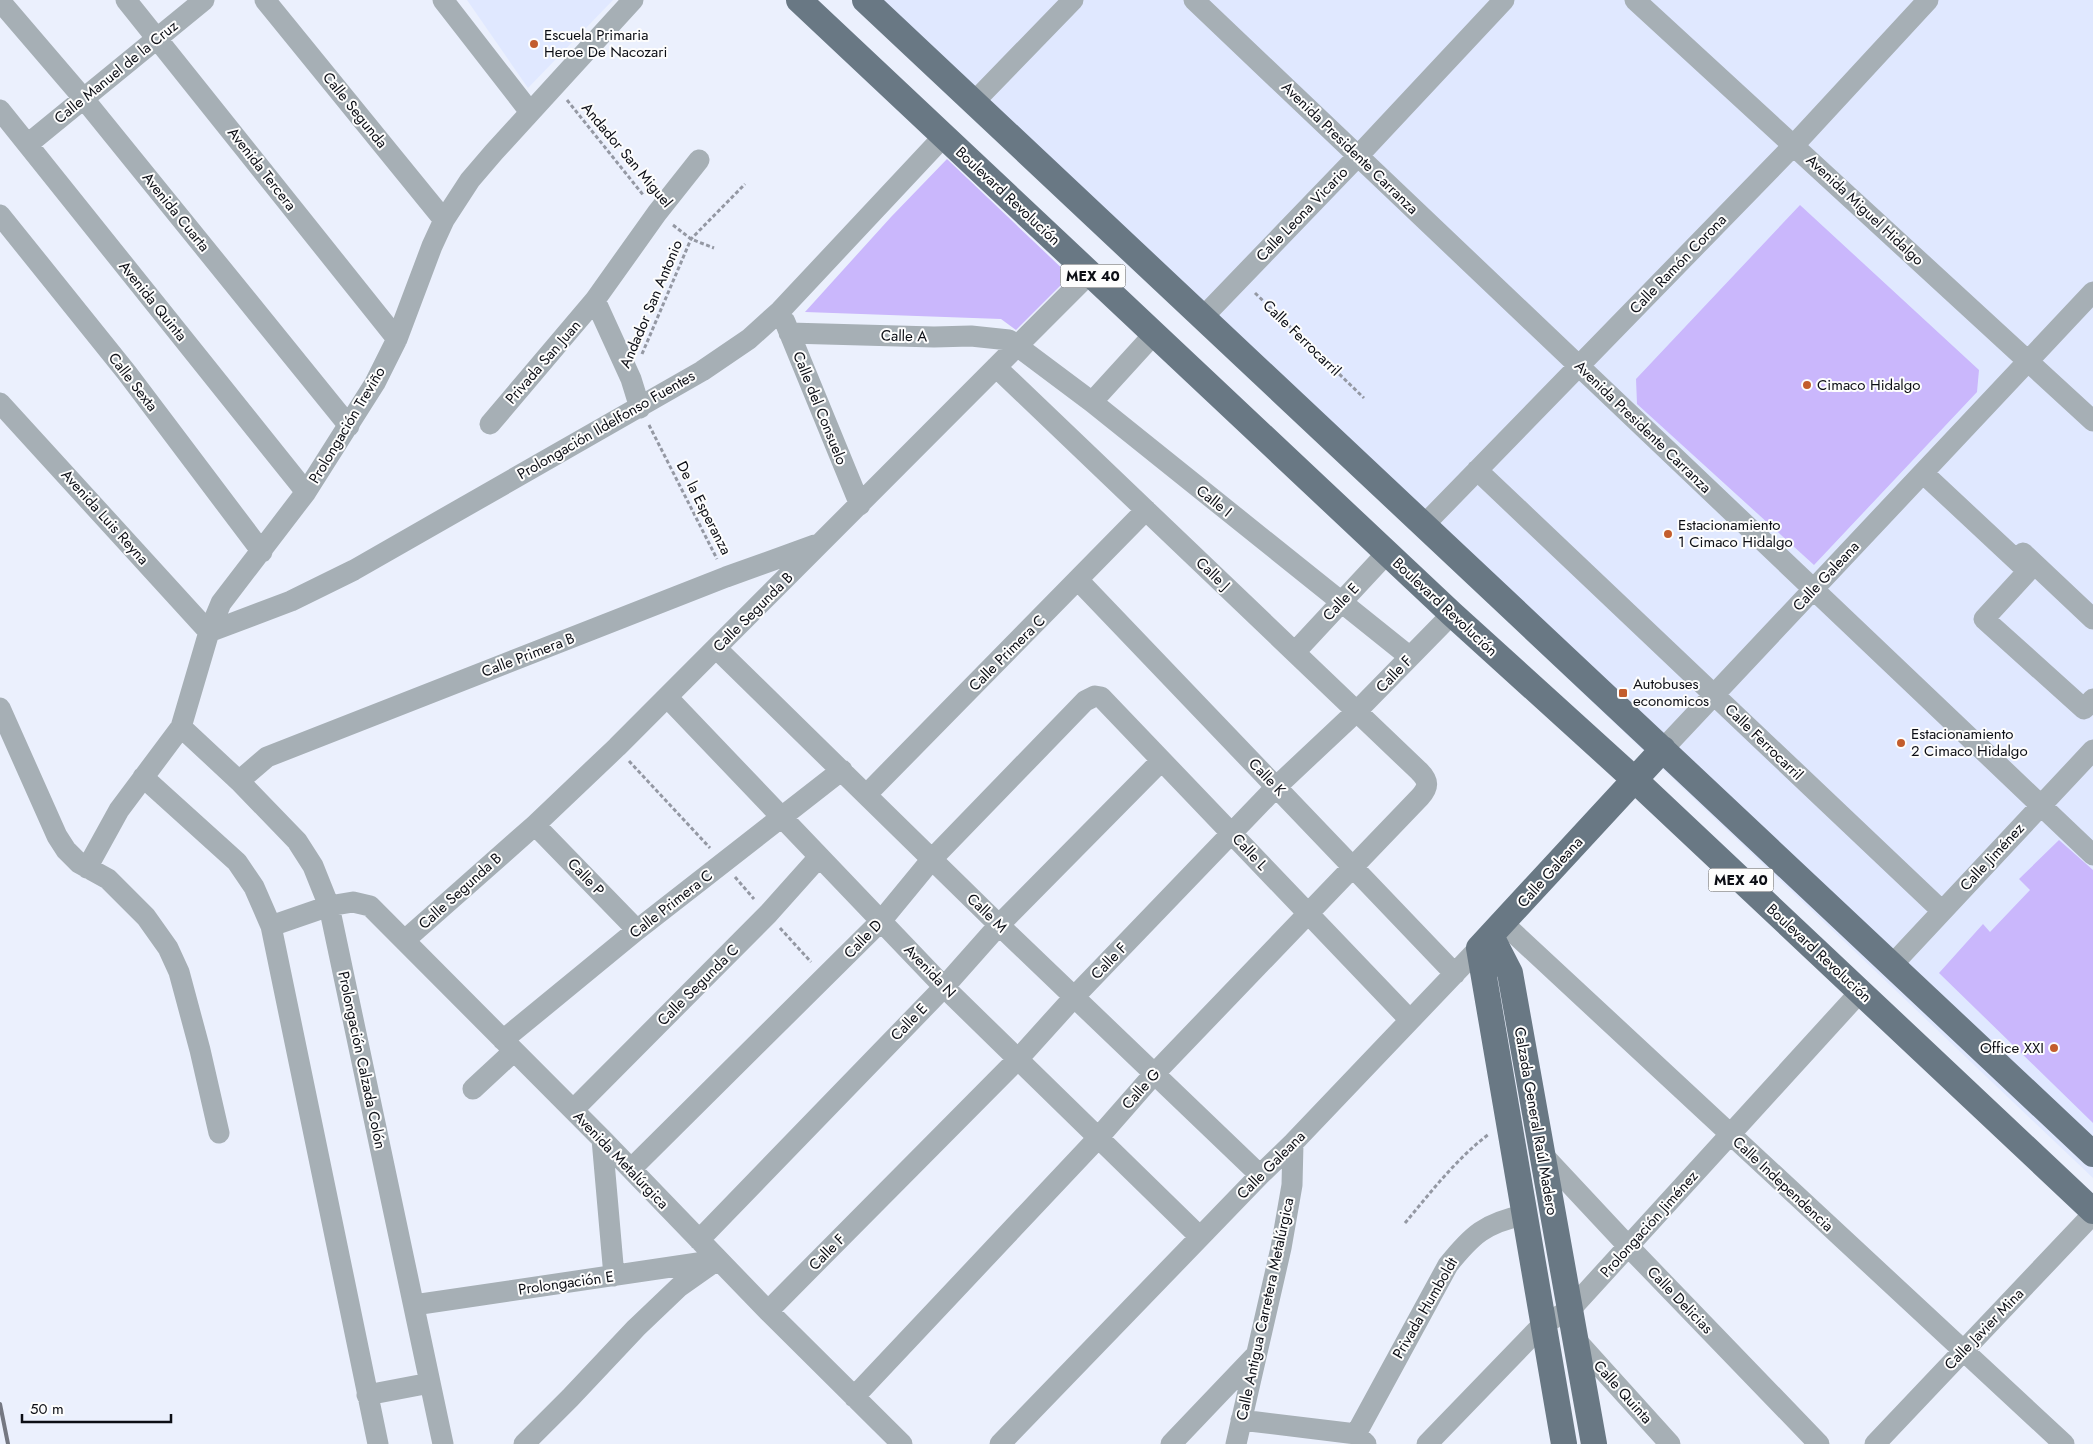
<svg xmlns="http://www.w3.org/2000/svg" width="2093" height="1444" font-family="Jost,sans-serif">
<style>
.built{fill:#e0e8ff}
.building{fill:#cab7fc}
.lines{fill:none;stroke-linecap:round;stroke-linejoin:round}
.path{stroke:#9498a3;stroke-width:3;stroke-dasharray:4 2.5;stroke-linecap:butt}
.minor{stroke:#a6afb5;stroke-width:21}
.major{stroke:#697884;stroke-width:26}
.rail{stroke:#757882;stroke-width:4}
.poi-dot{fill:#c35d2d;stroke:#fdfdfd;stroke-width:2}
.labels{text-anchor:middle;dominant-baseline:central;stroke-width:4;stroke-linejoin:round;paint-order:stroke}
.shield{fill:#fdfdfd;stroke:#54565b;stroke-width:1}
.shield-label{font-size:14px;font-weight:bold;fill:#0c0e15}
.poi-label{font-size:15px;fill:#0c0e15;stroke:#fdfdfd;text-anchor:start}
.street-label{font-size:15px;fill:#0c0e15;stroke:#fdfdfd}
</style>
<rect width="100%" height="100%" fill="#ebf0fd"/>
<path class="built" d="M467,0H613L528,88Z
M854,0H2093V1178Z"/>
<path class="building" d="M947,159L1070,276L1016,330L1001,319L805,312L891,217Z
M1800,205L1979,370L1977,392L1814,565L1637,404L1636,379Z
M2059,840L2093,870V1123L1939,973L1983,924L1990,932L2030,890L2019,879Z"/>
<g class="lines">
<path class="path" d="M567,100L644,196
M673,225L691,239L714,248
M1255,293L1364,398
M642,354L691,239L745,184
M649,425L717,559
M629,761L710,848
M735,877L754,899
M780,928L811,962
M1405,1223C1431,1192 1456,1159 1489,1134"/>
<path class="minor" d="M126,0L397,339
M265,0L444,220
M443,0L530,112
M1194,0L2093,855
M1635,0L2093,421
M0,1L84,99L349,426
M974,102L1073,0
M0,110L306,492
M28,144L204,0
M0,215L127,373L262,552
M595,300L631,379L640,408
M1203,317L1358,156L1504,0
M785,322L860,505
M789,333L934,337L971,336L1009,340L1092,402L1410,657
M1092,402L1154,334
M0,403L209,632
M490,424L595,300L657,213L699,160
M1477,470L1942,911
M1923,473L2028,571L1984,619L2084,709L2093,699
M1424,525L1794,145L1928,0
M2023,553L2093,619
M1078,580L1455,974
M209,632L291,601L354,570L702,371L749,339L780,311L944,136
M717,649L999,925L1260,1175
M1295,652L1387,553
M668,698L944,987L1200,1237
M0,708L57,836L66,850L79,863L108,879L146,917L168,948L179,972L200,1050L219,1133
M181,727L239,781L297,841L313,866L329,906L443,1444
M1663,749L2093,292
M143,777L237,862L254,887L271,926L378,1444
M239,781L267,757L726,577L815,545
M867,794L1146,510
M535,825L637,930
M87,868L119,810L181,727L209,632L221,603L306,492L375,383L397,339L432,246L444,220L470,180L494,152L633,0
M1503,923L2064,1444
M271,926L329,906L353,902L370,906L602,1139L768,1311L902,1444
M405,940L535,825L617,747L1090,273
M1892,965L2093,750
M503,1040L637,930L842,770
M473,1089L514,1051
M573,1110L768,914L819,857
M602,1139L614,1276
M1542,1154L1628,1246L1819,1444
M631,1169L881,921L932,859L1085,701L1095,696L1101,697L1410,1020
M699,1240L944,987L999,925L1161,761
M414,1305L718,1260
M768,1311L1019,1058L1075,996L1276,787L1357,711L1452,614
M1576,1340L1670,1444
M367,1395L430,1383
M854,1397L1098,1138L1155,1073L1420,797C1429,787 1429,781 1419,771L996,367
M1241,1420L1356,1434L1366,1444
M1356,1434L1448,1265C1472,1235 1485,1223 1524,1215
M524,1444L570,1398L636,1328L679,1287L713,1263
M1000,1444L1260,1175L1293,1143L1479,948
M1171,1444L1254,1357
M1236,1444L1281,1248L1292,1185L1293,1143
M1427,1444L1543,1324L1570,1310L1860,992
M1875,1444L2093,1214"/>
<path class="major" d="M799,0L1452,614L1635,780L2093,1211
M865,0L2093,1154
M1491,936L1510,973L1594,1444
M1564,1444L1479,948L1663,749"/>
<path class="rail" d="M0,1404L8,1444"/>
</g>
<g class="poi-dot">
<circle cx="534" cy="44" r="5"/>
<circle cx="1807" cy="385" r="5"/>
<circle cx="1668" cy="534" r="5"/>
<rect x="1618" y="688" width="10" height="10" rx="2.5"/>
<circle cx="1901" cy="743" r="5"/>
<circle cx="2054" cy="1048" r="5"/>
</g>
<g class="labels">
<g class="shield">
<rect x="1060.5" y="264.5" width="65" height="23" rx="4"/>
<rect x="1708.5" y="868.5" width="65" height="23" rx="4"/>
</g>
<g class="shield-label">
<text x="1093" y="276">MEX 40</text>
<text x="1741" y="880">MEX 40</text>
</g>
<g class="poi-label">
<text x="544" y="35">Escuela Primaria<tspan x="544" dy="17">Heroe De Nacozari</tspan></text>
<text x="1817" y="385">Cimaco Hidalgo</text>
<text x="1678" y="525">Estacionamiento<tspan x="1678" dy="17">1 Cimaco Hidalgo</tspan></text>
<text x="1633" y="684">Autobuses<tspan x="1633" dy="17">economicos</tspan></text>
<text x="1911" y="734">Estacionamiento<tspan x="1911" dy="17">2 Cimaco Hidalgo</tspan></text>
<text x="2044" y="1048" text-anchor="end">Office XXI</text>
</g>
<g class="street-label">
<text transform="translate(116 72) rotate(-39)">Calle Manuel de la Cruz</text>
<text transform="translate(355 110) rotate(51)">Calle Segunda</text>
<text transform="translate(1350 148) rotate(44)">Avenida Presidente Carranza</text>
<text transform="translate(627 155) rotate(50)">Andador San Miguel</text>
<text transform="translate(262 169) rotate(52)">Avenida Tercera</text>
<text transform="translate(1008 196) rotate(43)">Boulevard Revolución</text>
<text transform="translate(1865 210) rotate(43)">Avenida Miguel Hidalgo</text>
<text transform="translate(176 212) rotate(51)">Avenida Cuarta</text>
<text transform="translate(1302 214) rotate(-46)">Calle Leona Vicario</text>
<text transform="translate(1678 264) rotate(-46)">Calle Ramón Corona</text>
<text transform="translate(153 301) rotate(51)">Avenida Quinta</text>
<text transform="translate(651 304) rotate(-67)">Andador San Antonio</text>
<text transform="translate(904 336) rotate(1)">Calle A</text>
<text transform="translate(1302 338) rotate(44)">Calle Ferrocarril</text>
<text transform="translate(543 362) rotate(-49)">Privada San Juan</text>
<text transform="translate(133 382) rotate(52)">Calle Sexta</text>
<text transform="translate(820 408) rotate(68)">Calle del Consuelo</text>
<text transform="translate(347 425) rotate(-59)">Prolongación Treviño</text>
<text transform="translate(606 425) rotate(-30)">Prolongación Ildelfonso Fuentes</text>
<text transform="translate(1643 427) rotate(44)">Avenida Presidente Carranza</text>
<text transform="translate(1214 501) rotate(39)">Calle I</text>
<text transform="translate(704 508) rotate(63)">De la Esperanza</text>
<text transform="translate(105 517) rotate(48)">Avenida Luis Reyna</text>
<text transform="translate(1213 574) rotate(44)">Calle J</text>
<text transform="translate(1826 576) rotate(-47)">Calle Galeana</text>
<text transform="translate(1341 602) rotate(-47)">Calle E</text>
<text transform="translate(1445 607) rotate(43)">Boulevard Revolución</text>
<text transform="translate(753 612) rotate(-45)">Calle Segunda B</text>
<text transform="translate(1007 653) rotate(-45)">Calle Primera C</text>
<text transform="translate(528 655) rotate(-21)">Calle Primera B</text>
<text transform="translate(1394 674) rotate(-46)">Calle F</text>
<text transform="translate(1764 742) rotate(44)">Calle Ferrocarril</text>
<text transform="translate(1267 777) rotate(46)">Calle K</text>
<text transform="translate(1250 852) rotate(47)">Calle L</text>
<text transform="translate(1992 857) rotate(-47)">Calle Jiménez</text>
<text transform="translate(1550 872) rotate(-48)">Calle Galeana</text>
<text transform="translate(586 877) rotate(46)">Calle P</text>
<text transform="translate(460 891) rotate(-42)">Calle Segunda B</text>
<text transform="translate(671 904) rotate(-38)">Calle Primera C</text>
<text transform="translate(987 913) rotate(44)">Calle M</text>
<text transform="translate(863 939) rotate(-46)">Calle D</text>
<text transform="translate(1819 953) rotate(43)">Boulevard Revolución</text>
<text transform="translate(1109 961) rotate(-46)">Calle F</text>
<text transform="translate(930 971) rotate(46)">Avenida N</text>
<text transform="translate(698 985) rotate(-45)">Calle Segunda C</text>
<text transform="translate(909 1022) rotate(-46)">Calle E</text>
<text transform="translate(362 1060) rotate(78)">Prolongación Calzada Colón</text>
<text transform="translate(1141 1089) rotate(-48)">Calle G</text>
<text transform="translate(1536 1121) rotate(80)">Calzada General Raúl Madero</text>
<text transform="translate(621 1160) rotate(46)">Avenida Metalúrgica</text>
<text transform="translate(1271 1165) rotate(-45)">Calle Galeana</text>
<text transform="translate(1783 1184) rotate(43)">Calle Independencia</text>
<text transform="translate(1649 1224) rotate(-48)">Prolongación Jiménez</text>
<text transform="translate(827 1252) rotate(-45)">Calle F</text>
<text transform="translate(566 1283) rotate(-8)">Prolongación E</text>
<text transform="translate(1680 1300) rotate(46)">Calle Delicias</text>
<text transform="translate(1425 1308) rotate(-60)">Privada Humboldt</text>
<text transform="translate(1265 1309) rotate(-78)">Calle Antigua Carretera Metalúrgica</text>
<text transform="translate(1984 1329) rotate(-46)">Calle Javier Mina</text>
<text transform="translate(1623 1392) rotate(48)">Calle Quinta</text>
</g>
</g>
<path d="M22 1414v8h149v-8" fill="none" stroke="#0c0e15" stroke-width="2.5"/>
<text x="30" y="1414" font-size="15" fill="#0c0e15" stroke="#fdfdfd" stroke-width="4" paint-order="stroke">50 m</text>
</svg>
